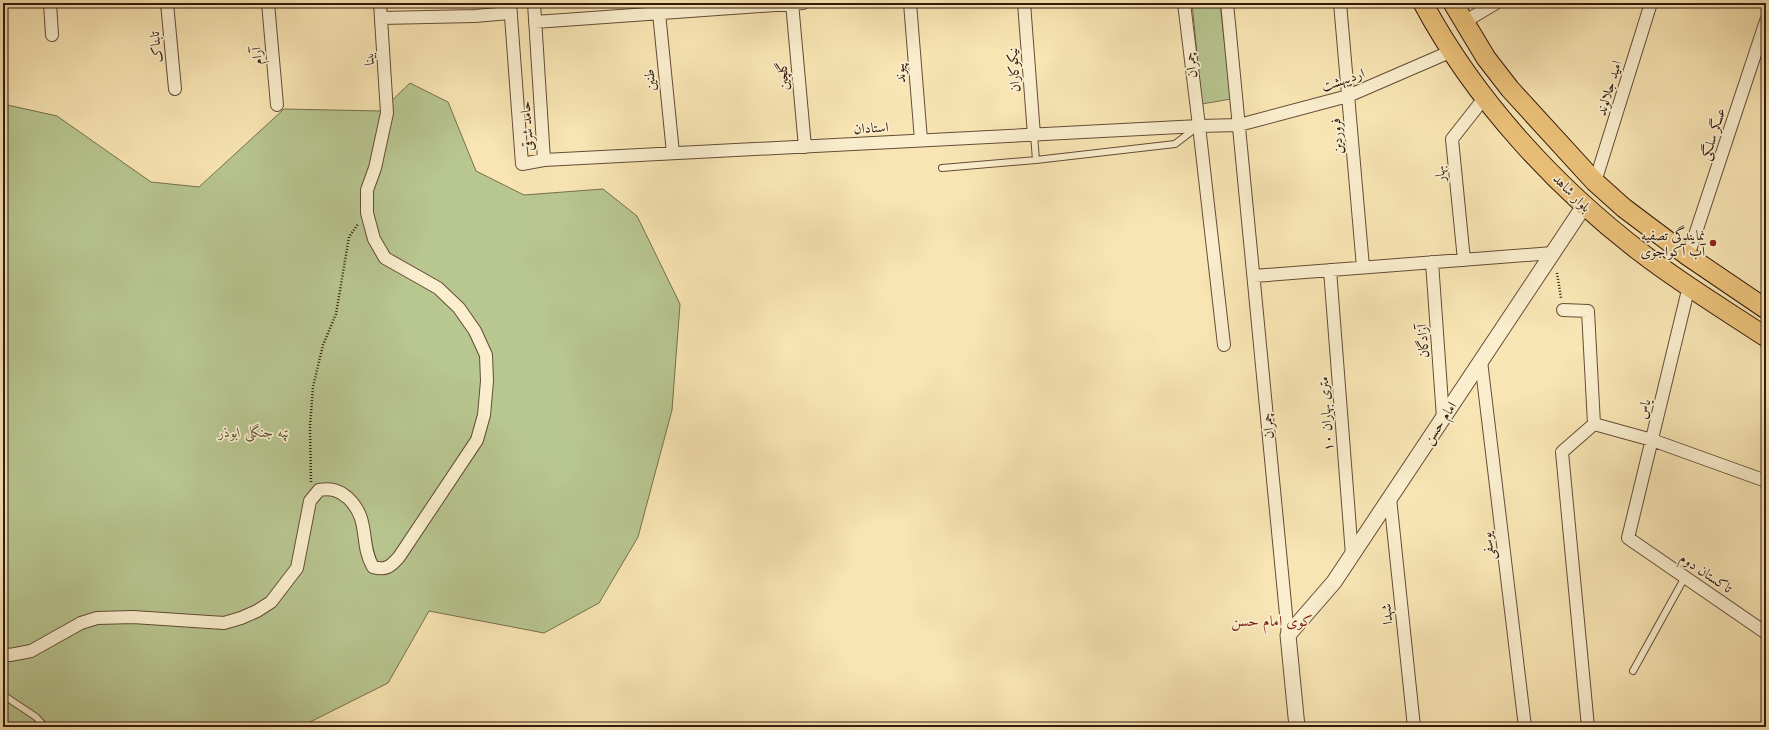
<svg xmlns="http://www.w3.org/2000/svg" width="1769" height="730" font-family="Cardo,Amiri,serif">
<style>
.green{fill:#b8c690;stroke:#75704e}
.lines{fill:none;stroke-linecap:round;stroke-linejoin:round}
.service-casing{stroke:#644c36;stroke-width:8}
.minor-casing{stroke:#644c36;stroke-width:14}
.tertiary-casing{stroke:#644c36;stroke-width:17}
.primary-casing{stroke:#32190c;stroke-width:21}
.path{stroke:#32190c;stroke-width:2.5;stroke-dasharray:1 2;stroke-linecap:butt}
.service{stroke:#faeece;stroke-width:6}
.minor{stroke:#faeece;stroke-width:12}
.tertiary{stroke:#faeece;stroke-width:15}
.primary{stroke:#ecc27a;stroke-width:19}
.poi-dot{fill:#8f2418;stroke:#faeece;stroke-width:1.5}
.labels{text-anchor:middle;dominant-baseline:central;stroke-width:3.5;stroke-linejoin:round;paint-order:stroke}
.street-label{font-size:14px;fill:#32190c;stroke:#faeece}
.poi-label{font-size:14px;fill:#32190c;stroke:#faeece;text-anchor:end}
.park-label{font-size:14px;font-style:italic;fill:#5a4d34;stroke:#faeece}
.neighbourhood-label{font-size:15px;fill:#7a1f14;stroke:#faeece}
</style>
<rect width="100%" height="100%" fill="#f8e5b3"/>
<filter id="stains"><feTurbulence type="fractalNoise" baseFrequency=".005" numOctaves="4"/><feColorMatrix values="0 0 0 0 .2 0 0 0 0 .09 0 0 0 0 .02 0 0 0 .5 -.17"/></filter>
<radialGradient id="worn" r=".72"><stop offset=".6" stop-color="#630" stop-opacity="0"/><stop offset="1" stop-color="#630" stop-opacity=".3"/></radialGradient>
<path class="green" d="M1192,3H1220L1231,99L1202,104Z
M410,83L448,102L476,171L524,195L603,189L637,216L680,304L672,410L638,537L599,603L544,633L429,611L388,683L300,727H3V104L57,116L151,182L199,187L284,109L381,111Z"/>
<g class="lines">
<g class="service-casing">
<path id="service" d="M1034,135L1036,160
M942,168L1036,160L1175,144L1196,128
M1633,671L1685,577
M3,695L36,717L45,727"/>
</g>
<g class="minor-casing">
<path id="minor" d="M50,3L52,35
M167,3L175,89
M268,3L277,105
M510,3L522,164L544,160L1199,126L1224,345
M534,3L544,160
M658,3L673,153
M792,3L805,147
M910,3L921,140
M1024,3L1034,135
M1184,3L1199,126L1239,125L1348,96L1452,51
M1227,3L1288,635
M1340,3L1363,267
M381,18L475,16L511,13
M535,22L803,3
M1464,22L1496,3
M1595,182L1651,3
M1688,256L1766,21
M1464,260L1452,139L1485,97
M1432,262L1443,418
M1330,270L1352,555
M1254,276L1553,253
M1689,286L1628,538L1766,633
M1563,310L1588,311L1594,424L1562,452L1588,727
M1481,361L1525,727
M1594,424L1652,440L1766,481
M1390,498L1414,727
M3,654L10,655L31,651L81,623L97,618L133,617L224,623L241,618L257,611L271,602L297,568L310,501L319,490C331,488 339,490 348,498C371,520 359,543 373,567C386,571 391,566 399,557L477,440L484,415L487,381L486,355L475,331L459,308L438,288L385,258L374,239L367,213V190L375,168L387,113L380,3"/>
</g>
<g class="tertiary-casing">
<path id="tertiary" d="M1297,727L1288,635L1334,582L1584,206"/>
</g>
<g class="primary-casing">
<path id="primary" d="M1423,3C1475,100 1556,188 1643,254C1682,284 1725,310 1766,337
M1453,3L1486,58L1510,89L1595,182L1624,208L1688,256L1766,309"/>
</g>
<path class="path" d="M1557,273L1561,298
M311,482L310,426L313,387L323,345L336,314L349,237L358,224"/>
<use href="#service" class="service"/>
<use href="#minor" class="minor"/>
<use href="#tertiary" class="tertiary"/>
<use href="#primary" class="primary"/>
</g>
<circle class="poi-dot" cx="1713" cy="243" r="4"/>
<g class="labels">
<g class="street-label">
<text transform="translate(156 47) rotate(-96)">تابناک</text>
<text transform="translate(257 56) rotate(-95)">آرام</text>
<text transform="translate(369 59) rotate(-94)">بینا</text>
<text transform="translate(1191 65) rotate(-97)">چمران</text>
<text transform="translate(1014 70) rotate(-94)">نیکوکاران</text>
<text transform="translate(900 73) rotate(-94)">پیوند</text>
<text transform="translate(783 76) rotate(-95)">گلچین</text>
<text transform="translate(650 80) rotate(-96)">طنین</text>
<text transform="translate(1343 80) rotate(-19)">اردیبهشت</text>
<text transform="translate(1609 88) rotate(-73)">امید جلالوند</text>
<text transform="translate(527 126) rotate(-94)">حامد شرقی</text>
<text transform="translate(871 128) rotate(-3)">استادان</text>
<text transform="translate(1713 134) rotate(-72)">عسگر سلگی</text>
<text transform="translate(1337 136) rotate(-95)">فروردین</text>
<text transform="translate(1440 174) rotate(-96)">بهار</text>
<text transform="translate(1572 193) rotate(45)">بلوار شاهد</text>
<text transform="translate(1423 341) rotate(-94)">آزادگان</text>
<text transform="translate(1644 409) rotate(-76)">یاس</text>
<text transform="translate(1326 414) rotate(-94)">۱۰ متری بهاران</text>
<text transform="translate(1440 423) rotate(-56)">امام حسن</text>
<text transform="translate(1268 426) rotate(-95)">چمران</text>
<text transform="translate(1488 546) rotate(-97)">یوسفی</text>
<text transform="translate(1706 573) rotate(34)">تاکستان دوم</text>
<text transform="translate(1387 614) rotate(-96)">شهدا</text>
</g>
<g class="poi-label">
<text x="1705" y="235">نمایندگی تصفیه<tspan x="1705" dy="16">آب آکواجوی</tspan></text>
</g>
<g class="park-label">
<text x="254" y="432">تپه جنگلی ابوذر</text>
</g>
<g class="neighbourhood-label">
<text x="1272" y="621">کوی امام حسن</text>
</g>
</g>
<rect width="1769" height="730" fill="none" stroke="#f8e5b3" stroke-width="16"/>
<rect x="4" y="4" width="1761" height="722" fill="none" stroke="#32190c" stroke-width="2"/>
<rect x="8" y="8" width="1753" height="714" fill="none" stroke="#32190c"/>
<rect width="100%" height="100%" filter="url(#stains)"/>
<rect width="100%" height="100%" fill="url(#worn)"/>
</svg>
